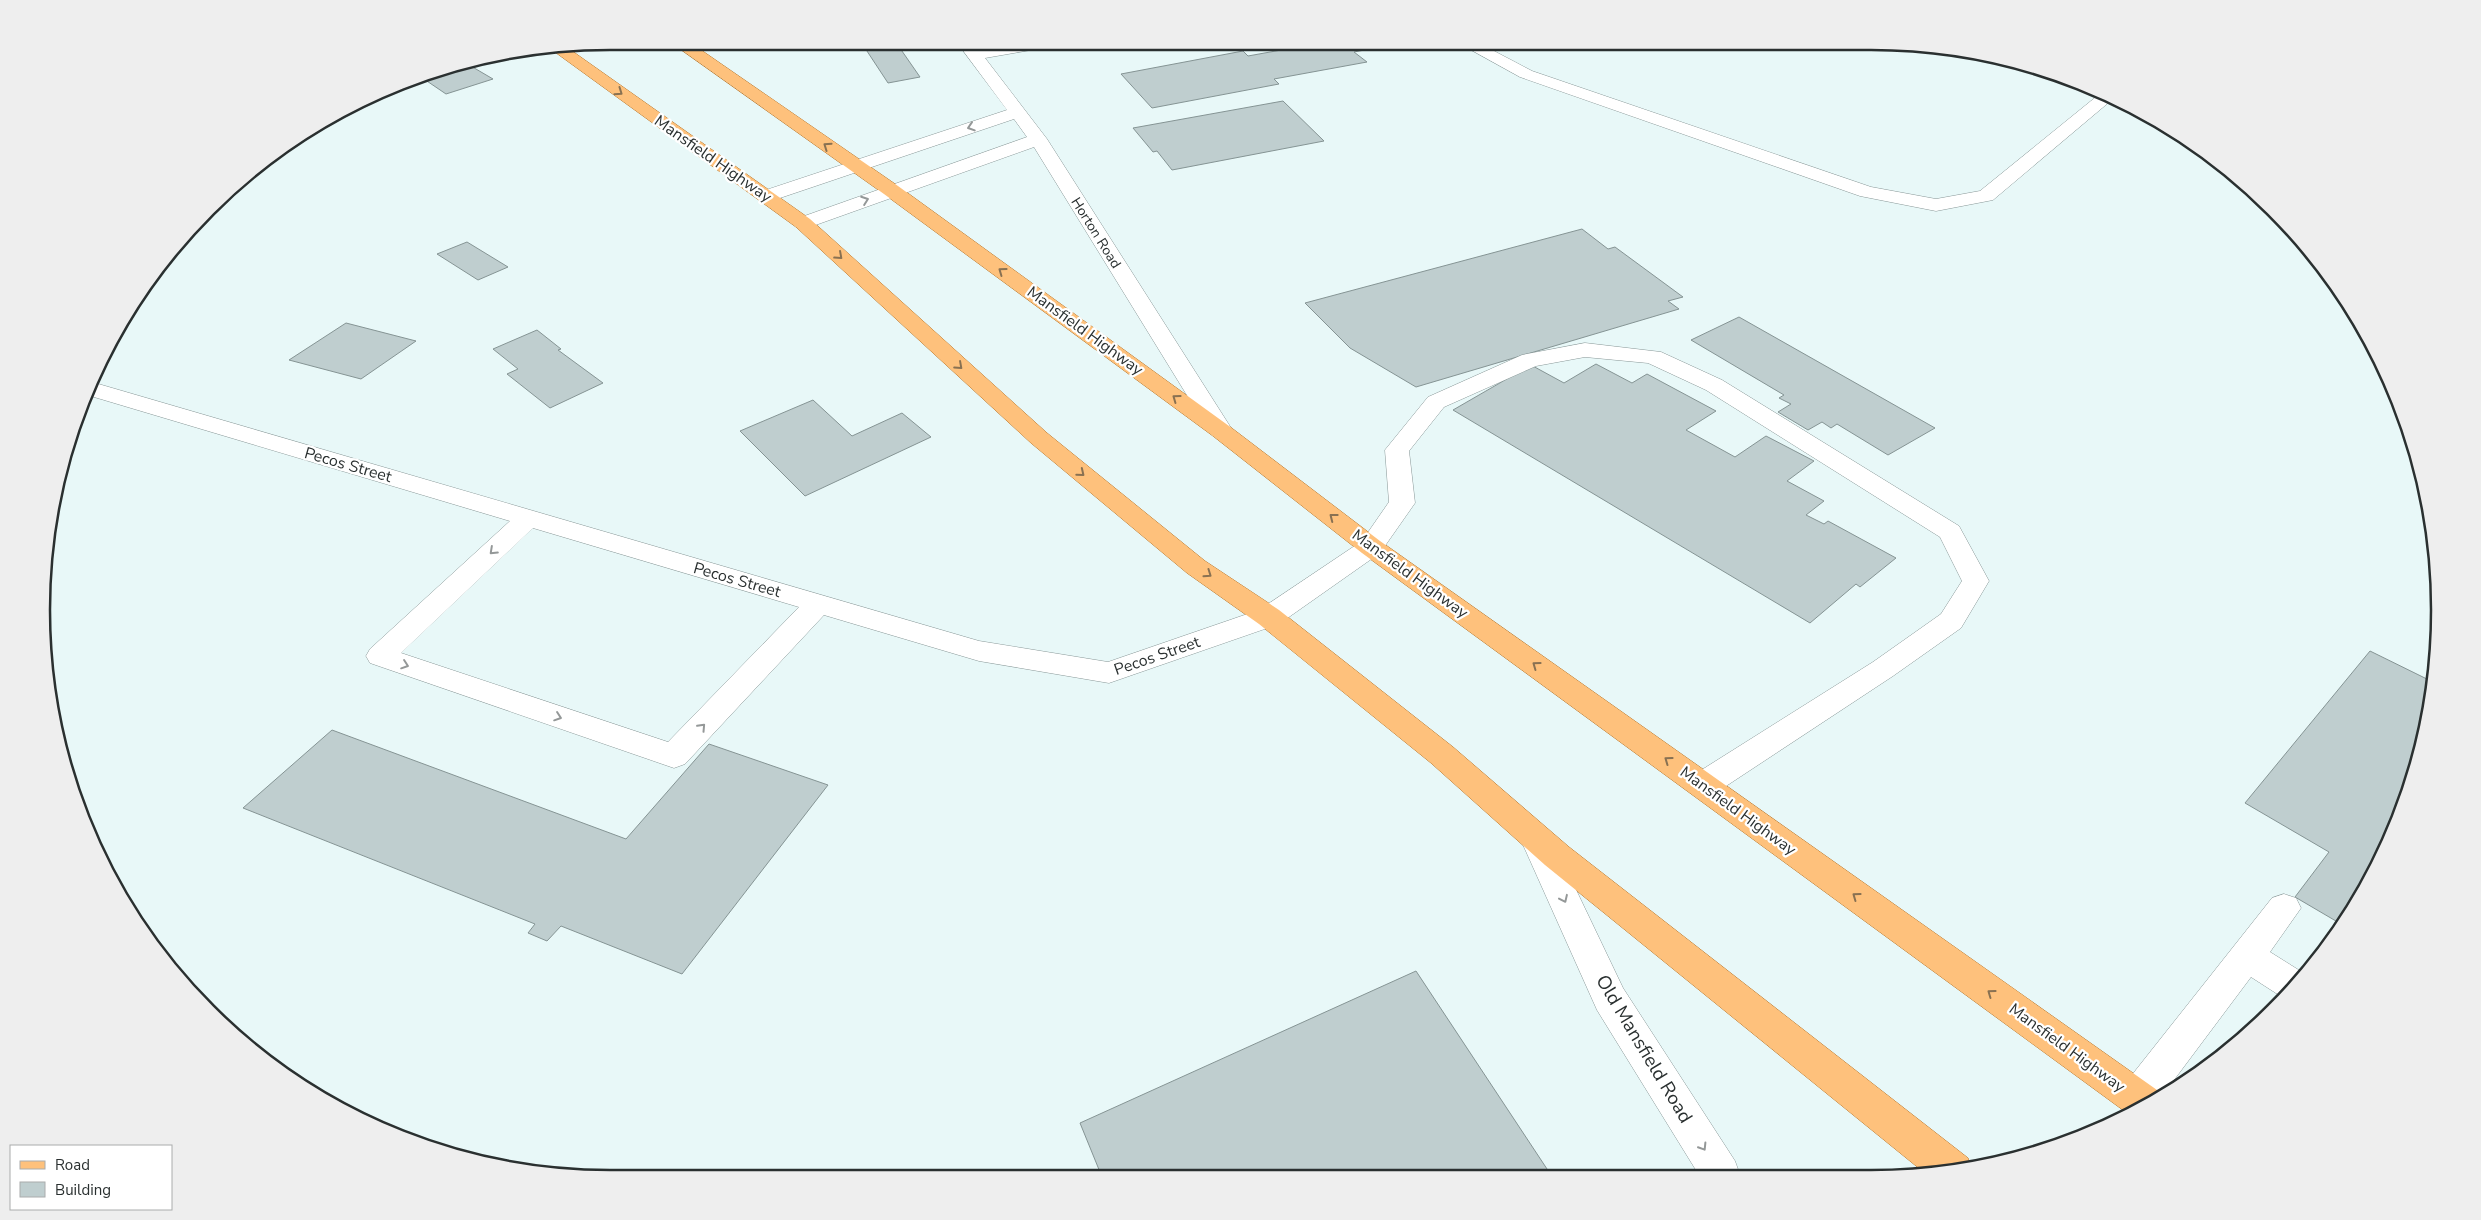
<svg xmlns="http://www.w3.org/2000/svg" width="2481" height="1220" font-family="'Nunito Sans',sans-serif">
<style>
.building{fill:#bfcecf;stroke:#859494}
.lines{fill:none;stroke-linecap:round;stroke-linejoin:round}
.minor-casing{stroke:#889797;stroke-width:1}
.major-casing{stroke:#b47328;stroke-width:1}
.minor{fill:#fff;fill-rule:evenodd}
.major{fill:#fec17c;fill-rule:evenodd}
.oneway{stroke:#897152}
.oneway2{stroke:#949898}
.labels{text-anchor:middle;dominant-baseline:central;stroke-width:4.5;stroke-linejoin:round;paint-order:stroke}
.far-street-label{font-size:14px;fill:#2a3030;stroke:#fff}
.street-label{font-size:16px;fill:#2a3030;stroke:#fff}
.near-street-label{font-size:19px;fill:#2a3030;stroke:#fff}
.rim{fill:none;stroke:#2a3030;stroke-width:2.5}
</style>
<rect width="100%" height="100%" fill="#e8f8f8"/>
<path class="building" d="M886,41H895L920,77L888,83L863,45Z
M1331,41H1366L1375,48L1354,52L1367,62L1274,79L1279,84L1152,108L1121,74L1243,51L1248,56Z
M464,62L493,79L446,94L418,75Z
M1283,101L1324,141L1172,170L1157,151L1153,152L1133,128Z
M1582,229L1608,249L1615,247L1683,297L1668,301L1679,309L1416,387L1350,348L1305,303Z
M467,242L508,267L478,280L437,254Z
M1739,317L1935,428L1888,455L1837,424L1831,428L1822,422L1808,430L1778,412L1791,404L1779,398L1784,395L1691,340Z
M346,323L416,341L361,379L289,360Z
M537,330L561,349L558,350L603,383L550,408L507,374L518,369L493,349Z
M1596,364L1632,383L1647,374L1716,411L1686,430L1735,457L1766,436L1814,461L1787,481L1824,501L1806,515L1824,524L1828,521L1896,558L1860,587L1856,584L1810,623L1453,410L1531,365L1564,383Z
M813,400L852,436L902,413L931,437L805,496L740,431Z
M2370,651L2433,682L2429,721L2396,828L2341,924L2295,897L2329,852L2245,803Z
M332,730L626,839L709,744L828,785L682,974L561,926L547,941L528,933L535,924L243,808Z
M1416,971L1551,1175L1102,1177L1080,1123Z"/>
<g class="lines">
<g class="minor-casing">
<path id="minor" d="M956,41H972L979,49L1025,41H1062L1054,46L985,58L1047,139L1233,431L1229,436L1221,438L1213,436L1209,431L1034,147L810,227H796L793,223L796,219L1027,137L1014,119L774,200H760L758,196L760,192L1007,110Z
M1455,41H1475L1532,71L1871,187L1936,199L1980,191L2102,92L2114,98L1993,200L1936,211L1860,196L1520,77Z
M1585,343L1661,352L1722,380L1959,526L1989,581L1961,628L1893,676L1714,794L1703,797L1692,794L1687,785L1692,776L1873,662L1941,614L1962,581L1940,537L1706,390L1648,363L1585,357L1536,366L1444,407L1409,451L1415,503L1380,553L1279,624L1109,683L979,661L824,615L685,764L674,768L370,663L366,656L370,649L510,521L84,394L90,382L95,383L979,641L1108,662L1259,610L1362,541L1389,502L1385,450L1428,397L1522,355ZM533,528L799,607L668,742L401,653Z
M1536,825L1547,829L1623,988L1735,1161L1740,1175H1699L1597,1010L1520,838L1525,829Z
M2284,894L2296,898L2301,908L2270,952L2305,974L2282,997L2251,977L2165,1092L2128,1112L2124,1111L2118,1098L2124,1085L2272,898Z"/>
</g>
<g class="major-casing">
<path id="major" d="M669,41H688L898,186L1229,426L1380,541L2157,1090L2159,1095L2127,1113L1362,553L1213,436L884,194Z
M565,46L810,219L1047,433L1205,561L1279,610L1453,747L1569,847L1968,1158L1971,1167L1946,1174H1926L1545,865L1431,763L1259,624L1187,573L1031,443L796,227L548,47Z"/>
</g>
<use href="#minor" class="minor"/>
<use href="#major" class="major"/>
</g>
<defs><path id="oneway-chevron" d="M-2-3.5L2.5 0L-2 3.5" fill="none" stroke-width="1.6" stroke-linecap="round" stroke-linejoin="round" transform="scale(1.25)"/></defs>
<g class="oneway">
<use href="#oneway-chevron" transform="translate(619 92) rotate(35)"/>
<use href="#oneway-chevron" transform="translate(827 146) rotate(-145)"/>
<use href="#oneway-chevron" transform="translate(839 256) rotate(42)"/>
<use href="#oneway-chevron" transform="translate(1002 271) rotate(-144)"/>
<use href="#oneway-chevron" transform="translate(959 366) rotate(42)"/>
<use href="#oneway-chevron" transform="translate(1176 398) rotate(-144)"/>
<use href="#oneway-chevron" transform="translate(1081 473) rotate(39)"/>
<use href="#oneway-chevron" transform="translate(1333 517) rotate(-142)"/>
<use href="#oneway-chevron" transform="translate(1208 574) rotate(35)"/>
<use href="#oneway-chevron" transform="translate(1536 665) rotate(-144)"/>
<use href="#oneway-chevron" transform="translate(1668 760) rotate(-144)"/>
<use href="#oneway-chevron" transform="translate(1856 896) rotate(-144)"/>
<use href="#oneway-chevron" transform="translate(1991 993) rotate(-144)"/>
</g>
<g class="oneway2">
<use href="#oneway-chevron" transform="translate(971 127) rotate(162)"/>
<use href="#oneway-chevron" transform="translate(865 200) rotate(-20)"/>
<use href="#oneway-chevron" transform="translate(493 551) rotate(137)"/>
<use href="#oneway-chevron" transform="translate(405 665) rotate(19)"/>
<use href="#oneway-chevron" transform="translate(558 717) rotate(19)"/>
<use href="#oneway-chevron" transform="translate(702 727) rotate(-47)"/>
<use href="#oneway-chevron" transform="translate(1564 899) rotate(65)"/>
<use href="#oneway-chevron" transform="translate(1703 1147) rotate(58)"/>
</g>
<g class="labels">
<g class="far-street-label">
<text transform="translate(1096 233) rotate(58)">Horton Road</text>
</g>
<g class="street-label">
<text transform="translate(713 159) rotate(35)">Mansfield Highway</text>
<text transform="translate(1085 331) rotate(36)">Mansfield Highway</text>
<text transform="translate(348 465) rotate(16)">Pecos Street</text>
<text transform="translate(1410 574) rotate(36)">Mansfield Highway</text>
<text transform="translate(737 580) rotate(16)">Pecos Street</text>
<text transform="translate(1157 656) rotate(-19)">Pecos Street</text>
<text transform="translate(1738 811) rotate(36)">Mansfield Highway</text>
<text transform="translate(2067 1048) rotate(36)">Mansfield Highway</text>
</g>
<g class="near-street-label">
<text transform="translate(1644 1049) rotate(59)">Old Mansfield Road</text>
</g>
</g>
<path d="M0 0H2481V1220H0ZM610 50H1871A560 560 0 0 1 2431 610V610A560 560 0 0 1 1871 1170H610A560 560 0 0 1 50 610V610A560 560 0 0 1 610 50Z" fill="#eee" fill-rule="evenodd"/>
<path class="rim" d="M610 50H1871A560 560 0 0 1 2431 610V610A560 560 0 0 1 1871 1170H610A560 560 0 0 1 50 610V610A560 560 0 0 1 610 50Z"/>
<rect x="10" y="1145" width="162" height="65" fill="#ffffff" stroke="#aaacac"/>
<rect x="20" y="1161" width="25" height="8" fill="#fec17c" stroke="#aaacac"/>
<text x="55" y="1170" font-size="15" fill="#2a3030">Road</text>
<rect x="20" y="1182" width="25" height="15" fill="#bfcecf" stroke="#aaacac"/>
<text x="55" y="1195" font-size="15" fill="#2a3030">Building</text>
</svg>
